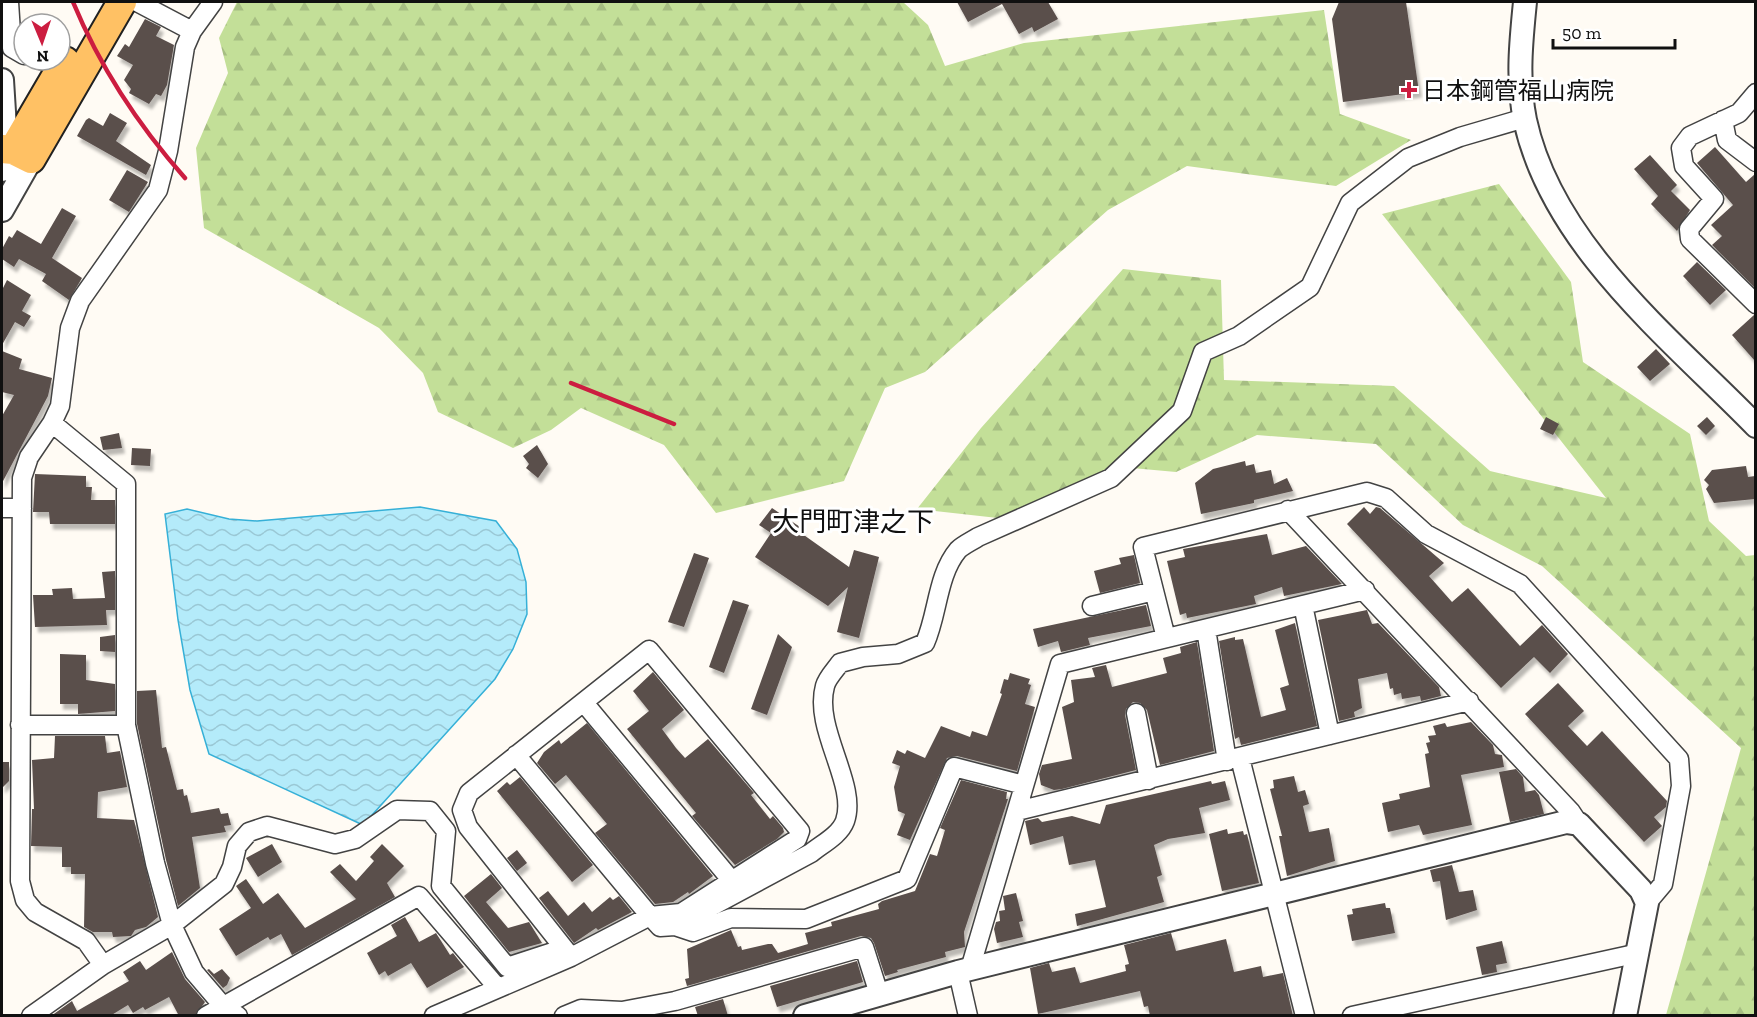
<svg xmlns="http://www.w3.org/2000/svg" width="1757" height="1017" font-family="'Zilla Slab','Noto Sans JP',serif">
<style>
.forest{fill:url(#forest-firs)}
.water{fill:url(#water-waves);stroke:#36b0d7;stroke-width:1.5}
.building{fill:#5a4f4c;filter:url(#shadow)}
.lines{fill:none;stroke-linecap:round;stroke-linejoin:round}
.minor-casing{stroke:#434343;stroke-width:21}
.tertiary-casing{stroke:#434343;stroke-width:26}
.primary-casing{stroke:#212121;stroke-width:32}
.minor{stroke:#fff;stroke-width:18}
.tertiary{stroke:#fff;stroke-width:22}
.primary{stroke:#ffc164;stroke-width:28}
.rail{stroke:#cc1d40;stroke-width:4.5}
.poi-dot{fill:#cc1d40;stroke:#fff;stroke-width:2}
.labels{text-anchor:middle;dominant-baseline:central;stroke-width:6;stroke-linejoin:round;paint-order:stroke}
.poi-label{font-size:24px;fill:#101010;stroke:#fff;text-anchor:start}
.quarter-label{font-size:27px;fill:#101010;stroke:#fff}
</style>
<defs>
<pattern id="forest-firs" width="22" height="20" patternUnits="userSpaceOnUse" patternTransform="scale(1.5)"><rect width="22" height="20" fill="#c3df98"/><path d="M5 1l3.5 6h-7zM16 11l3.5 6h-7z" fill="#a6be82"/></pattern>
<pattern id="water-waves" width="16" height="10" patternUnits="userSpaceOnUse" patternTransform="scale(1.5)"><rect width="16" height="10" fill="#b4ebfa"/><path d="M0 5q4-4 8 0t8 0" fill="none" stroke="#9ac8d5"/></pattern>
<filter id="shadow"><feDropShadow dx="3" dy="5.5" stdDeviation="1.5" flood-color="#0004"/></filter>
</defs>
<rect width="100%" height="100%" fill="#fffbf4"/>
<path class="forest" d="M237,2H903L928,25L945,66L1024,43L1324,10L1340,114L1411,140L1336,186L1187,166L1108,210L925,372L885,388L844,481L716,513L664,445L581,408L551,430L513,448L438,412L423,373L379,328L204,228L196,148L228,73L219,38Z
M1499,184L1571,282L1583,362L1690,434L1709,521L1746,556L1755,555V1015H1666L1741,748L1542,566L1463,525L1376,444L1257,435L1176,472L1110,466L1035,522L917,509L981,428L1123,269L1221,280L1224,380L1394,386L1490,471L1606,498L1382,214Z"/>
<path class="water" d="M420,507L496,521L517,549L526,582L527,614L513,649L495,679L363,825L209,754L190,690L178,620L165,514L187,509L229,519L257,521Z"/>
<path class="building" d="M957,2H1048L1058,19L1034,32L1032,27L1019,34L1002,4L968,22Z
M1339,2H1406L1419,92L1343,102L1332,19Z
M145,19L161,27L156,36L174,45L167,85L161,96L156,94L149,104L129,93L131,89L124,80L133,65L117,56L125,44L129,47Z
M110,113L127,123L116,141L151,165L146,175L77,136L86,120L89,118L103,126Z
M1715,147L1746,182L1755,174V288L1712,245L1722,236L1711,225L1733,205L1697,163Z
M1650,155L1677,185L1671,191L1690,210L1677,231L1651,204L1658,196L1634,169Z
M127,170L148,182L129,212L109,200Z
M62,208L76,216L52,258L82,278L69,300L42,281L46,274L19,259L14,267L2,259V249L9,236L12,238L17,230L41,244Z
M1697,262L1726,290L1710,305L1683,276Z
M7,280L31,295L22,311L31,316L24,327L15,322L2,345V290Z
M1754,315H1755V361L1732,335Z
M1656,349L1670,364L1650,381L1637,367Z
M2,351L22,359L19,369L52,378L48,396L2,483V416L14,395L2,392Z
M1546,417L1559,424L1553,435L1540,429Z
M1707,417L1715,426L1706,435L1697,426Z
M119,433L122,448L103,450L100,437Z
M537,445L548,464L538,478L526,468L529,464L523,456Z
M132,448L151,449L150,466L131,465Z
M1245,461L1246,466L1254,464L1256,473L1271,470L1274,484L1287,478L1293,491L1254,500V503L1201,514L1195,483L1213,469Z
M1746,466L1748,477L1755,476V499L1714,503L1706,489L1709,485L1704,480L1712,470Z
M35,474L86,476V487H92L91,500H115V524H50L49,512H33Z
M1364,507L1370,514L1376,507L1380,508L1444,563L1429,576L1452,602L1468,588L1520,646L1542,625L1568,654L1550,673L1534,657L1501,688L1347,524Z
M772,508L803,529L801,533L849,567L854,550L879,557L859,638L837,632L848,587L828,606L755,557L771,533L759,525Z
M1267,534L1272,555L1306,546L1342,584L1284,596L1282,587L1254,596L1256,604L1187,618L1186,613L1180,615L1167,561L1185,557L1183,549Z
M694,553L709,558L684,627L668,622Z
M1134,555L1140,583L1100,593L1094,571L1121,564L1119,558Z
M115,571V610H106L107,625L35,627L33,595H53L52,589L72,588L73,599L105,598L102,572Z
M733,600L749,605L724,673L709,667Z
M1146,605L1151,626L1088,638L1090,645L1061,652L1058,641L1038,647L1033,629Z
M1367,610L1372,624L1378,623L1439,687L1441,696L1421,701L1420,696L1402,699L1401,693L1394,695L1393,688L1390,689L1387,673L1358,679L1362,708L1354,712L1355,717L1339,721L1318,620Z
M1295,623L1317,726L1241,745L1239,737L1235,739L1219,641L1235,637V640L1243,639L1261,717L1286,710L1280,688L1289,685L1275,630Z
M778,634L792,647L767,715L751,709Z
M115,635V652L100,651V637Z
M1197,642L1214,751L1160,765L1147,710L1140,703L1133,702L1126,709L1125,715L1136,770L1062,789L1054,790L1041,785L1039,774L1042,765L1072,759L1062,707L1074,702L1071,680L1095,677L1092,668L1106,665L1112,687L1167,673L1163,658L1181,653L1180,647Z
M60,654L86,655V680L115,684V711L78,714V704H60Z
M653,672L684,710L662,729L676,748L685,758L708,739L754,793L751,795L770,819L773,816L783,828L784,832L777,839L735,865L692,816L696,813L627,729L649,711L633,691Z
M1010,673L1030,679L1028,684L1031,685L1025,704L1035,707L1017,771L957,756L947,758L910,840L897,835L905,814L898,811L894,787L900,766L892,763L897,750L905,754L907,750L925,758L941,726L970,737L972,731L987,736L1002,694L1000,693L1004,679L1008,680Z
M1558,683L1584,711L1568,726L1587,746L1602,731L1667,801L1666,807L1654,817L1662,826L1644,842L1525,714Z
M156,690L162,748L166,747L177,790L183,789L184,796L187,795L191,813L219,808L221,814L228,813L231,825L224,826L226,832L192,837L200,888L178,906L166,860L137,724V691Z
M1471,722L1493,745L1495,754L1502,755L1504,767L1461,775L1472,825L1423,835L1419,825L1388,832L1382,803L1400,799L1399,794L1430,787L1425,754L1429,753L1426,743L1430,742L1428,736L1436,735L1433,726L1445,723L1447,727Z
M587,723L713,876L689,894L688,892L673,902L655,904L595,833L607,824L566,775L555,784L537,763L544,752L559,740L561,744Z
M55,736H105L107,753L120,751L127,787L98,792L97,818L134,820L158,917L146,927L135,930L131,936L113,937L112,932H93L84,927L85,874H71V867H62V847L31,846L32,809H34L32,760L54,758Z
M2,762H9V781L2,788Z
M1516,769L1523,777L1525,792L1535,790L1539,795L1544,814L1510,822L1499,772Z
M1294,776L1298,792L1305,790L1309,804L1303,806L1309,832L1329,828L1335,861L1287,876L1279,836H1282L1270,789L1274,788L1273,780Z
M520,777L593,865L572,882L497,791L507,782L510,785Z
M961,780L1007,792L1006,799H1008L964,932L965,947L945,952L946,957L897,970L898,972L885,976L874,943L871,938L861,936L687,986L685,979L689,978L687,949L731,930L738,947L741,946L742,950L768,944H772L778,953L808,944L805,933L832,926L831,922L879,909L878,904L882,901L915,891L930,854L937,856L945,830L940,828Z
M1211,781L1212,784L1225,781L1230,800L1199,808L1205,833L1168,839L1154,845L1162,875L1157,877L1164,902L1077,926L1075,914L1106,907L1095,860L1069,865L1063,836L1030,845L1025,821L1038,818L1042,822L1072,816L1100,824L1106,805Z
M1227,829L1228,834L1243,831L1244,835L1247,834L1259,883L1222,891L1209,834Z
M272,844L282,862L258,877L246,858Z
M382,844L404,866L387,883L395,897L292,955L281,934L270,940L268,937L236,956L219,929L251,908L236,886L246,879L263,904L278,893L305,928L356,899L330,872L340,864L356,881L374,861L370,857Z
M517,850L527,863L517,871L507,858Z
M1452,865L1459,892L1473,890L1477,910L1446,920L1440,881L1433,882L1430,870Z
M491,874L502,888L486,902L508,928L529,922L542,943L509,952L464,896Z
M548,891L568,916L584,902L592,912L610,897L613,900L619,896L632,912L598,930L596,928L574,943L539,898Z
M1016,893L1023,921L1019,922L1023,937L997,943L994,929L996,922L1000,921L999,911L1005,910L1003,896Z
M1385,903L1386,908H1390L1395,933L1352,941L1347,915L1353,914L1352,909Z
M405,917L419,942L436,933L450,955L453,953L464,967L427,988L411,963L388,976L385,971L379,975L367,953L397,936L391,925Z
M1171,933L1176,951L1226,939L1234,972L1261,966L1263,977L1283,973L1293,1016H1150L1148,1006L1144,1007L1140,991L1038,1014L1030,968L1049,963L1052,972L1075,967L1080,983L1126,971L1125,965L1129,964L1124,945Z
M1502,941L1507,963L1496,965L1497,972L1482,975L1476,947Z
M172,952L185,979L205,1002L195,1016H179L169,997L145,1010L143,1007L133,1013L128,1005L110,1016H51L72,1001L77,1011L129,981L123,972L140,961L146,970Z
M857,961L863,982L777,1007L770,986Z
M209,969L214,974L222,969L230,978L227,985L223,988L207,970Z
M723,999L728,1016H698L695,1007Z"/>
<g class="lines">
<g class="minor-casing">
<path id="minor" d="M9,2L12,48L24,55
M137,2L192,31
M213,2L192,31L185,47L168,151L158,190L80,301L70,328L60,406L52,423L126,484V725L155,863L172,925L194,972L223,1006L238,1016
M40,60L51,62L54,60
M1756,93L1739,113L1690,136L1681,148L1684,166L1714,199L1689,229L1690,239L1756,304
M1723,120L1727,140L1756,162
M52,423L29,457L22,478L20,881L25,900L35,912L86,941L103,965
M2,508H22
M1288,510L1571,812L1579,824
M1303,605L1330,735
M1092,606L1154,591
M1206,629L1227,761
M1166,638L1143,547L1367,492L1386,498L1426,534L1520,584L1679,759L1681,786L1663,884L1647,903
M585,704L732,881
M1136,713L1149,780
M20,725H126
M516,755L650,916L660,927L675,926L693,932L731,918L806,919L907,879L954,767L1024,785
M1240,758L1305,1016
M1017,811L1469,701
M675,926L811,853C822,844 840,835 845,821C858,784 813,729 825,686C827,678 836,669 840,663L863,657L898,654L925,643C938,614 937,575 958,550C963,545 972,541 978,537L1111,478L1182,411L1203,352L1239,336L1310,287L1350,203L1408,158L1460,137L1525,118
M970,969L1060,664L1365,590
M958,972L968,1016
M31,1016L103,965L172,925L224,884L232,867L237,846L249,832L267,826L335,844L355,839L397,810L430,811L446,831L441,886L507,967L562,949
M206,1016L419,896L497,987
M434,1016L571,957L650,916L681,913L797,839L800,831L649,650L469,793L462,810L468,827L571,957
M564,1016L581,1009L622,1011L675,1001L864,947L879,994
M1352,1016L1639,953"/>
</g>
<g class="tertiary-casing">
<path id="tertiary" d="M1525,2C1521,41 1517,81 1525,120C1552,245 1670,338 1756,426
M2,80L5,128L13,150L2,170
M2,210L31,159
M805,1016L958,972L1566,822L1579,824L1641,890L1647,903L1625,1016"/>
</g>
<g class="primary-casing">
<path id="primary" d="M2,149L13,150L31,159L122,2
M13,150L65,61"/>
</g>
<use href="#minor" class="minor"/>
<use href="#tertiary" class="tertiary"/>
<use href="#primary" class="primary"/>
<path class="rail" d="M73,2C100,67 138,125 185,178
M571,383L674,424"/>
</g>
<path class="poi-dot" d="M1406 81h6v6h6v6h-6v6h-6v-6h-6v-6h6z"/>
<g class="labels">
<g class="poi-label">
<text x="1422" y="90">日本鋼管福山病院</text>
</g>
<g class="quarter-label">
<text x="853" y="522">大門町津之下</text>
</g>
</g>
<rect width="1757" height="1017" fill="none" stroke="#101010" stroke-width="6"/>
<g transform="translate(42 42) rotate(178)"><circle r="28" fill="#ffffff" stroke="#9f9f9f" stroke-width="1.5"/>
<path d="M0-4.5L10 22L0 15L-10 22Z" fill="#cc1d40"/>
<text y="-9" font-size="16" font-weight="bold" text-anchor="middle" fill="#101010">N</text>
</g>
<path d="M1553 39v9h122v-9" fill="none" stroke="#101010" stroke-width="3"/>
<text x="1562" y="39" font-size="18" fill="#101010" stroke="#ffffff" stroke-width="4.5" paint-order="stroke">50 m</text>
</svg>
